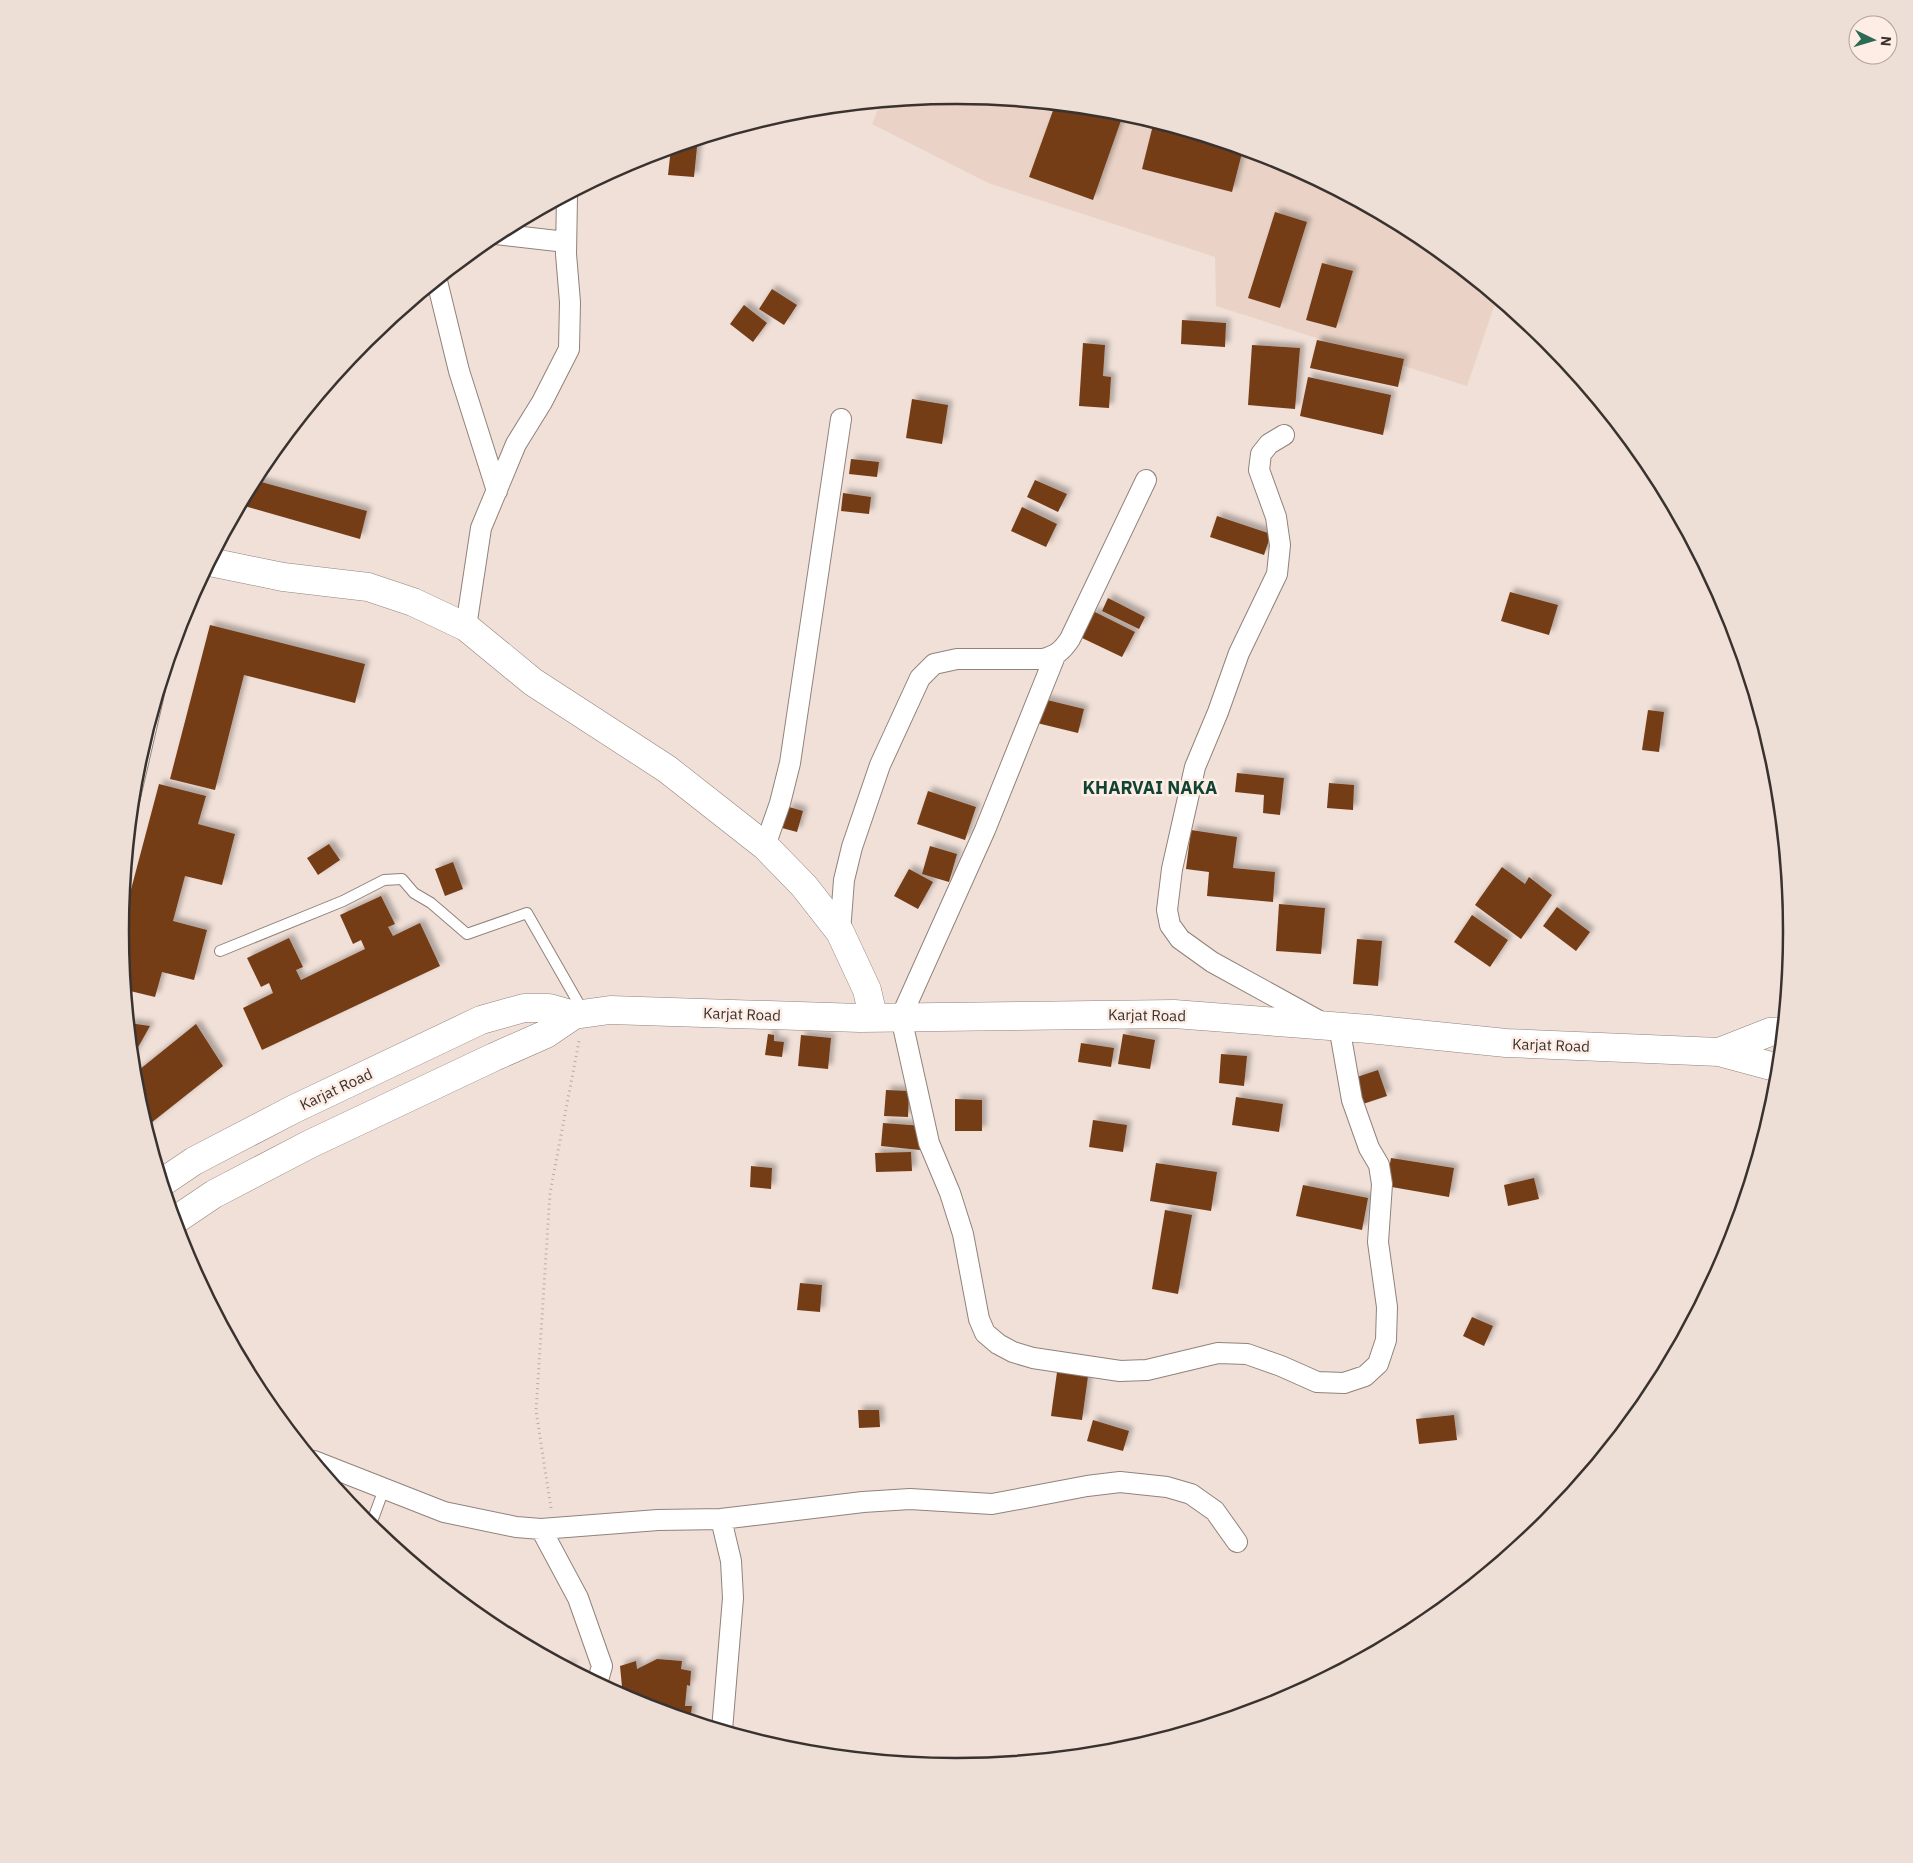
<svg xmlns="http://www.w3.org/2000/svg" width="1913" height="1863" font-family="'IBM Plex Sans',sans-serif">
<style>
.built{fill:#ead3c6}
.building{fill:#753c19;filter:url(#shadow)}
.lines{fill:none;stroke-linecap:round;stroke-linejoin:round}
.lane-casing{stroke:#91827a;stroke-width:12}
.street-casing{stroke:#91827a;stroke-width:22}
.secondary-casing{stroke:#91827a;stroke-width:29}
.primary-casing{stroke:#91827a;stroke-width:29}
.path{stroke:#b8aba4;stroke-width:3;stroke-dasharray:1 4;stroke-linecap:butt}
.lane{stroke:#fff;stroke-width:10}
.street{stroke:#fff;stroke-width:20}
.secondary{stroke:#fff;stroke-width:28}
.primary{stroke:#fff;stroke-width:28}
.labels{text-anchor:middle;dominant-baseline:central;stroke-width:5;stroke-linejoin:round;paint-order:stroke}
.street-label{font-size:15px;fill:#39322f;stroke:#fdede5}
.quarter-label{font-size:18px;font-weight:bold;fill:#104334;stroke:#fdede5}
.rim{fill:none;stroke:#39322f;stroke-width:2.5}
</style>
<defs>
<filter id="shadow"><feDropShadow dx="4.5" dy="-4.5" stdDeviation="2.5" flood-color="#0004"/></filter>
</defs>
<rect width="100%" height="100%" fill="#f0e0d8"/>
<path class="built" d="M957,95L1120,111L1277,159L1421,236L1497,298L1467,386L1216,306L1215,257L988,183L872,124L881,102Z"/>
<path class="building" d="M1055,105L1124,112L1093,200L1029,177Z
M1154,121L1243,149L1232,192L1142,169Z
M681,145L697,147L694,177L668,175L671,148Z
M1275,212L1307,222L1280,308L1248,298Z
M1322,263L1353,271L1336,328L1306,320Z
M772,289L797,305L784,325L759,309Z
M744,305L767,323L753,342L730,324Z
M1182,320L1226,323L1225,347L1181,344Z
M1317,340L1404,359L1398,387L1310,368Z
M1083,343L1105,345L1103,376L1111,377L1109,408L1079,406Z
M1252,345L1300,348L1295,409L1248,405Z
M1308,377L1391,395L1383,435L1300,416Z
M912,399L948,405L942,444L906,438Z
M851,459L879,462L877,477L849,474Z
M254,480L367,511L360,539L241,505Z
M1035,480L1067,494L1058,512L1027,497Z
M843,493L871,497L869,514L841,511Z
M1022,507L1057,524L1046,547L1011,531Z
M1217,516L1271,534L1264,555L1210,537Z
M1510,592L1558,605L1549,635L1501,621Z
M1108,598L1145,617L1139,629L1102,611Z
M1093,611L1135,632L1122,657L1080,637Z
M210,625L365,664L355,703L244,675L215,790L170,779Z
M1043,699L1084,709L1078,733L1037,723Z
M1648,710L1664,712L1659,752L1642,750Z
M1237,773L1284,778L1280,815L1263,813L1264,795L1235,792Z
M1329,783L1354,785L1353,810L1327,808Z
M159,784L206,796L198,824L235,834L222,885L185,876L173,921L207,930L194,980L162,972L155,997L126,990L120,931Z
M928,791L976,807L965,840L917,824Z
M789,807L803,811L797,832L782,828Z
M1191,830L1237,837L1233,868L1275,872L1273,902L1207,896L1209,872L1186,869Z
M329,844L340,860L318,875L307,858Z
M930,846L957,854L949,882L922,874Z
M453,862L463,889L445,896L435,869Z
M1502,867L1525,884L1529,877L1552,895L1521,939L1475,905Z
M909,869L933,882L918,909L894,896Z
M381,896L395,924L388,927L393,936L420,923L440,966L262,1050L243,1008L273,993L269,983L261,987L247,958L289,938L303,967L296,970L301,980L365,949L361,940L353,944L340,915Z
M1279,904L1325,908L1321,954L1276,951Z
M1557,907L1590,932L1576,951L1543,926Z
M1472,915L1508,940L1490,967L1454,942Z
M1357,939L1382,941L1378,986L1353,984Z
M129,1023L150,1026L132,1058L129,1026Z
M196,1024L223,1066L146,1127L136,1094L134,1074Z
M768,1034L774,1035V1041L784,1042L782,1057L765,1055Z
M1123,1034L1155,1040L1150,1069L1118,1064Z
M801,1035L831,1038L828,1069L798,1066Z
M1081,1043L1114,1048L1111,1067L1078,1062Z
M1221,1054L1247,1056L1244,1086L1219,1083Z
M1378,1070L1387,1096L1363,1104L1354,1078Z
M886,1090L909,1091L908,1117L884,1116Z
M1236,1097L1283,1104L1279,1132L1232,1125Z
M955,1099L982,1100V1131H955Z
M1093,1120L1127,1125L1123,1152L1089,1147Z
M883,1123L923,1126L920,1150L881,1146Z
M911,1152L912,1171L876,1172L875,1153Z
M1391,1158L1454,1168L1449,1197L1386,1186Z
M1156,1163L1217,1172L1211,1211L1150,1201Z
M751,1166L772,1168L771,1189L750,1187Z
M1534,1178L1539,1199L1508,1206L1504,1185Z
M1303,1185L1368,1198L1362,1230L1296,1216Z
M1165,1210L1192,1215L1178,1294L1152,1289Z
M800,1283L822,1285L820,1312L797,1310Z
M1472,1317L1493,1326L1484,1346L1463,1336Z
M1058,1365L1089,1369L1082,1420L1051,1416Z
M858,1410H879L880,1427L859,1428Z
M1454,1415L1457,1440L1419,1444L1416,1419Z
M1093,1420L1129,1431L1123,1451L1087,1441Z
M657,1659L682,1661L681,1669L691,1671L690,1686L687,1685L685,1706H692L690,1721L636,1704L623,1697L620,1666L636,1661L637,1669Z
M561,1664L572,1665L571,1669L562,1664Z"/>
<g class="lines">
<g class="lane-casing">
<path id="lane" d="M131,815L160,690
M220,951L343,901L384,880L402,879L414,893L431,903L467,934L527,913L583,1011
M370,1527L384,1489"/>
</g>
<g class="street-casing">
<path id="street" d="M496,234L566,242
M437,281L459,371L497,491
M1284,435L1269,444L1261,454L1259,470L1276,517L1280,545L1277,574L1239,653L1218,712L1195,767L1172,869L1167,910L1170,925L1180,939L1212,962L1321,1022
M466,627L481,528L516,444L542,402L569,349L570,302L566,254L567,196
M1055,656L985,830L901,1017L929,1143L950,1193L963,1234L979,1319L985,1333L998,1344L1013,1352L1033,1358L1120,1371L1147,1370L1218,1353L1247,1354L1281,1366L1317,1382L1344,1383L1365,1376L1378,1364L1386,1340L1387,1307L1378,1242L1382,1184L1379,1165L1369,1148L1352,1100L1339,1026
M765,846L780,803L790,763L841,419
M840,932L844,880L852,847L880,765L920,678L934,664L957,659H1043C1057,655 1062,651 1070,639L1146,480
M314,1461L444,1512L516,1527L541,1529L658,1520L721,1519L731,1561L733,1598L722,1730
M721,1519L863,1502L910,1499L992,1504L1087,1486L1120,1482L1167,1487L1191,1494L1215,1511L1237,1542
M541,1529L578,1598L602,1666L597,1684"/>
</g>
<g class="secondary-casing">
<path id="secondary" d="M210,562L283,577L368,587L413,602L466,627L533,682L667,769L765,846L804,886L840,932L867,990L873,1016"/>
</g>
<g class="primary-casing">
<path id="primary" d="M1719,1052L1770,1032L1783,1031
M163,1182L194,1161L294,1109L481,1020L524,1008H549L574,1015L610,1010L860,1018L1174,1014L1369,1029L1506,1043L1719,1052L1771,1066L1780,1065
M174,1221L214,1194L310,1144L494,1057L546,1034L574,1015"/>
</g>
<path class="path" d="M551,1508L536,1411L550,1193L579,1041"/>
<use href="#lane" class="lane"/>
<use href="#street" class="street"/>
<use href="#secondary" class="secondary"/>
<use href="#primary" class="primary"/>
</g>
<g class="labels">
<g class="street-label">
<text transform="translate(742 1014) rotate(2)">Karjat Road</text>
<text transform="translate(1147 1015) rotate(1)">Karjat Road</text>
<text transform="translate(1551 1045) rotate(2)">Karjat Road</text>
<text transform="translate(336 1089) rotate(-25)">Karjat Road</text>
</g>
<g class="quarter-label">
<text x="1150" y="787">KHARVAI NAKA</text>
</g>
</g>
<path d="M0 0H1913V1863H0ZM129 931a827 827 0 1 1 1654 0a827 827 0 1 1-1654 0Z" fill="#edded6" fill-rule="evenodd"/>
<path class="rim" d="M129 931a827 827 0 1 1 1654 0a827 827 0 1 1-1654 0Z"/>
<g transform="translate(1873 40) rotate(95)"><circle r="24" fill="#fdede5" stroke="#afa29c"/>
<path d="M0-4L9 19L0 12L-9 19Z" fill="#2c6a56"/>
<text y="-8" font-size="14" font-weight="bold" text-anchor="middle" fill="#39322f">N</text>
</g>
</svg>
